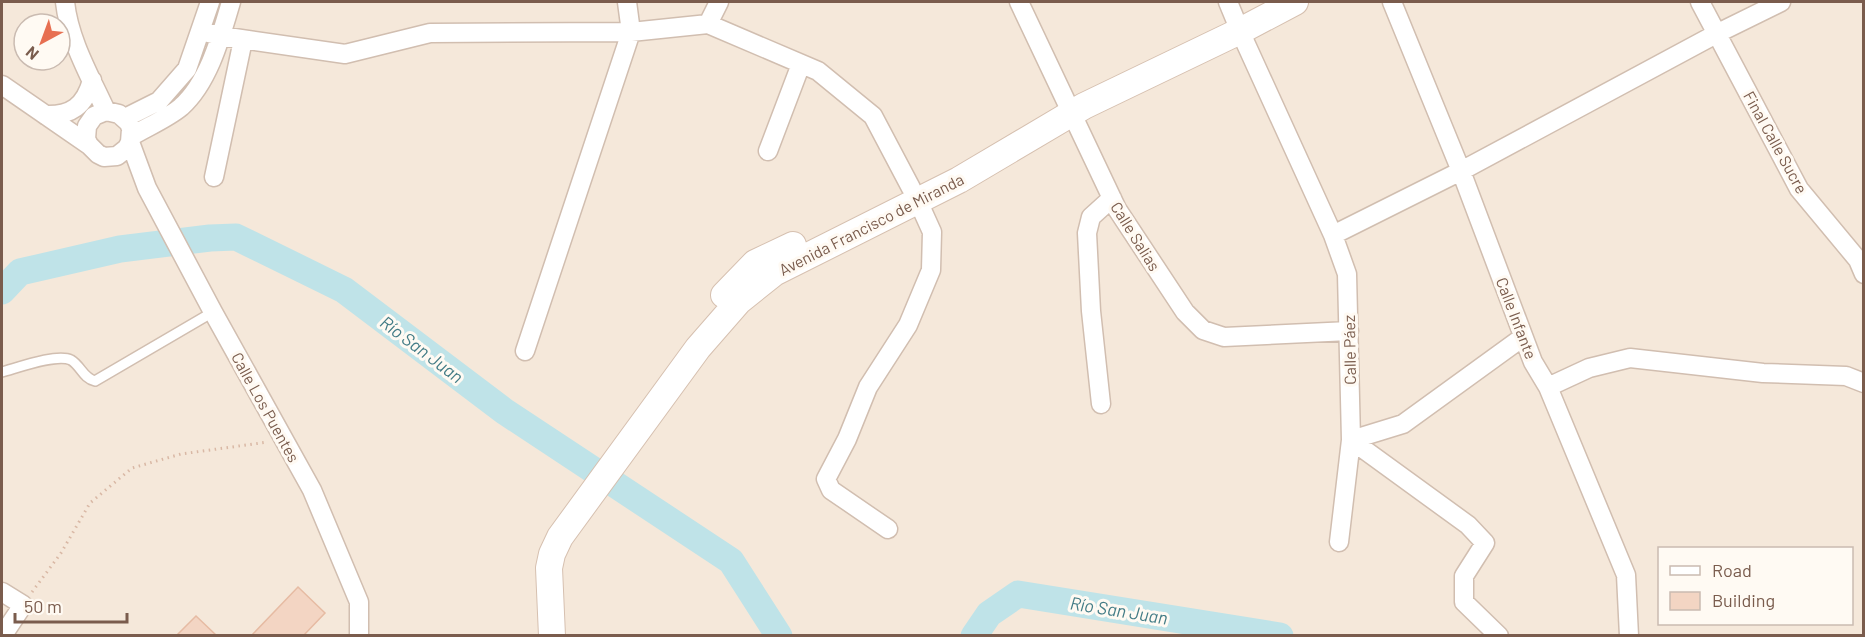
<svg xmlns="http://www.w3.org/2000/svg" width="1865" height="637" font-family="Barlow,sans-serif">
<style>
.residential{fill:#f5e8da;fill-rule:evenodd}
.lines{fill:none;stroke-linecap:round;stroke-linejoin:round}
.river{stroke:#bfe3e8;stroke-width:27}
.building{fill:#f3d5c3;stroke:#e6bba3;stroke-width:1.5}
.service-casing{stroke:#d1beb0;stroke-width:12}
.minor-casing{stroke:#d1beb0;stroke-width:21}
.secondary-casing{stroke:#d6c0b0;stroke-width:28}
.path{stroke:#d9b8a5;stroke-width:3;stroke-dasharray:1.5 4.5;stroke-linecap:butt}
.service{stroke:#fff;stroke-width:9}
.minor{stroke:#fff;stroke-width:18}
.secondary{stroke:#fff;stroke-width:26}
.labels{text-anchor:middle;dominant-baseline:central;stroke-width:6;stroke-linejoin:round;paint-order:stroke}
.street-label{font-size:16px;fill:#7a5c4d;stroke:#fffaf3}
.water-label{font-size:18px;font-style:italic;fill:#437c86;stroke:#fffaf3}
</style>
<rect width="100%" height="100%" fill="#fdf6ec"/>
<path class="residential" d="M2,2H1863V635H2ZM24,24H60V60H24ZM1660,548H1852V624H1660Z"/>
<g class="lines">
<path class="river" d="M2,291L20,272L120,249L210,238L236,237L344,290L504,411L731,561L779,636
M974,636L989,614L1018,594L1280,636"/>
</g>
<path class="building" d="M298,587L325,613L303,636H251Z
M196,616L217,636H176Z"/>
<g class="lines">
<g class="service-casing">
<path id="service" d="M2,372C17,368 57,353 71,360C81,366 83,378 95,381L213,312"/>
</g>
<g class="minor-casing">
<path id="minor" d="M65,2C69,40 90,76 106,111
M1019,2L1117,209L1185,312L1203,330L1224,337L1349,331
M1228,2L1240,31L1333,235L1347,274L1351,440L1468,525L1485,543L1464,576V602L1499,636
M1392,2L1461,171L1533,362L1548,387L1626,575L1629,636
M1700,2L1799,189L1858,260L1864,274
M708,24L719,2
M200,31L221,36L345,54L430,33L631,32L708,24L818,71L873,116L911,188
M2,85L89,145
M45,115C71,116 85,106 92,80
M125,118L159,101L187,69L210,2
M132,136C147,127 168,118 181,107C209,82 221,36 231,2
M130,142L127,148L117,156L104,157L98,154L89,145L86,139L87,126L94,116L106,111L119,114L129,123L131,129L130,142L147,188L213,312L312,490L359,602V636
M768,151L801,64
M214,177L243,40
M1333,235L1461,171L1718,33L1781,2
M525,351L631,32L627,2
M1548,387L1589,368L1630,358L1763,373L1846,376L1864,383
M1101,404L1091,311L1087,233L1091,217L1112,198
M888,529L831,490L826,479L847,439L868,387L908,325L931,270L932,232L918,201
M1339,542L1351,440L1403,424L1523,337
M2,592L23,605L5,632L2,634"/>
</g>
<g class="secondary-casing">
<path id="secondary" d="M724,295L755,263L793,245
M552,636L549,568L552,554L560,537L698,348L739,301L774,273L959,180L1084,106L1240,31L1295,2"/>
</g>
<path class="path" d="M32,592L61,553L90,503L132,468L181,454L268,442"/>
<use href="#service" class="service"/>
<use href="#minor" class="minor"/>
<use href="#secondary" class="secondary"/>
</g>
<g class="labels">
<g class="street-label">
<text transform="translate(1776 142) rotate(61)">Final Calle Sucre</text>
<text transform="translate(871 224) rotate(-27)">Avenida Francisco de Miranda</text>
<text transform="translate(1136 236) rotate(58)">Calle Salias</text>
<text transform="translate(1517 318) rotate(69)">Calle Infante</text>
<text transform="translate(1349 350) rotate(-91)">Calle Páez</text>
<text transform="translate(266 407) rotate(61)">Calle Los Puentes</text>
</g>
<g class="water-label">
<text transform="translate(422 349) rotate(37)">Río San Juan</text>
<text transform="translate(1119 610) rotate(9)">Río San Juan</text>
</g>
</g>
<rect width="1865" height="637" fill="none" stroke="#7a5c4d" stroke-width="6"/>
<rect x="1658" y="547" width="195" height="78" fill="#fffaf3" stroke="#cabbb1" stroke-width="1.5"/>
<rect x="1670" y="566" width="30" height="9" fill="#ffffff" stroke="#cabbb1" stroke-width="1.5"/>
<text x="1712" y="577" font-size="18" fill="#7a5c4d">Road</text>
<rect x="1670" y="592" width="30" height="18" fill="#f3d5c3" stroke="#cabbb1" stroke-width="1.5"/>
<text x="1712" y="607" font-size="18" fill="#7a5c4d">Building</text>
<g transform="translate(42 42) rotate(221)"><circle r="28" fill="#fffaf3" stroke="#cabbb1" stroke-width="1.5"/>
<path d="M0-4.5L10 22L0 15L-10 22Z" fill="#e76f51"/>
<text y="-9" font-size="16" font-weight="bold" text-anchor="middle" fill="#7a5c4d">N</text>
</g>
<path d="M15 613v9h112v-9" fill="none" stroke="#7a5c4d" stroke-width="3"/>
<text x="24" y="613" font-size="18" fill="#7a5c4d" stroke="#fffaf3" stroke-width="4.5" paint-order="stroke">50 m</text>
</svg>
